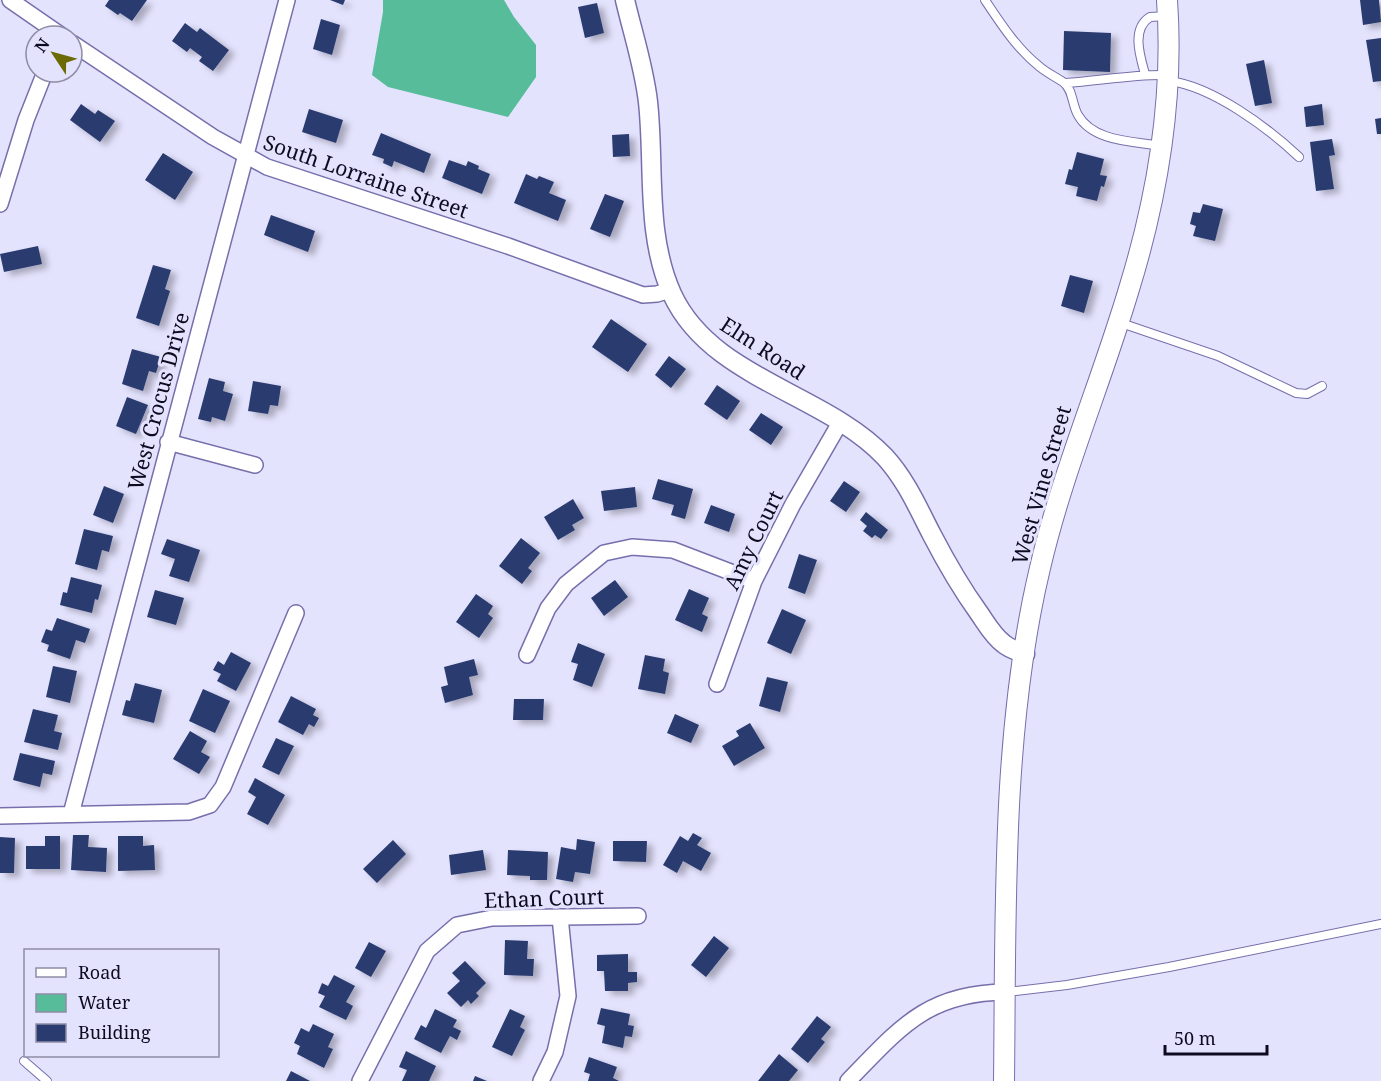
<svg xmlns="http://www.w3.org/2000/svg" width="1381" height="1081" font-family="'Noto Serif',serif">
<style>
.water{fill:#57bc99}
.building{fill:#2a3b6f;filter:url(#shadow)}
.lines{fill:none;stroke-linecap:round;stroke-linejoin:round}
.service-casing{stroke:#766fab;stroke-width:10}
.minor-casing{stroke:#766fab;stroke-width:18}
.tertiary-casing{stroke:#766fab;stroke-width:21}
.secondary-casing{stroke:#766fab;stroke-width:22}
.service{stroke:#fff;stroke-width:8}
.minor{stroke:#fff;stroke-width:15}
.tertiary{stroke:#fff;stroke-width:18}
.secondary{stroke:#fff;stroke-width:20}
.labels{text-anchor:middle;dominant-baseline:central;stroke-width:6;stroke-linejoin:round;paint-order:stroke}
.street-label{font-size:21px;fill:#0e0a20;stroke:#e4e3fe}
</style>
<defs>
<filter id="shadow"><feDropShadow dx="6" dy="4" stdDeviation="3" flood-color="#0004"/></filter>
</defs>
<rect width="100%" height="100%" fill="#e4e3fe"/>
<path class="water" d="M383,0H504L514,17L536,45V77L508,117L388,87L372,75L383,12Z"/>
<path class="building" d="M109,0H147L132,21L120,13L118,15L105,6Z
M330,0H345L343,5Z
M1360,0H1379L1381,22L1363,25Z
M597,3L604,33L585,38L578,7Z
M321,19L340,25L332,55L313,49Z
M185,23L197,32L200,28L229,50L213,71L199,61L202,57L190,48L187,52L172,41Z
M1064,31L1111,33L1110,72L1063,70Z
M1381,38V81L1373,82L1366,40Z
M1264,60L1272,103L1255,106L1246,64Z
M81,104L95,114L98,110L115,121L100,142L70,120Z
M1322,104L1324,125L1306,127L1304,107Z
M309,109L343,120L336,143L302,132Z
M1381,118V134H1377L1375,119Z
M381,133L431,154L424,173L394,161L392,167L383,163L384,159L372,155Z
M629,134L630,156L613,157L612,135Z
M1332,139L1335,155L1329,156L1334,189L1316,191L1310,142Z
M1077,152L1104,159L1100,175L1107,176L1104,187L1101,186L1097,201L1076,196L1078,187L1065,184L1069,169L1072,170Z
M163,153L193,172L175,200L145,180Z
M449,160L466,166L468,161L479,166L478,169L490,174L482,194L442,178Z
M526,174L537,179L539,176L554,182L549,193L566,200L558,221L514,203Z
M605,194L624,201L610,237L590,229Z
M1203,204L1223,209L1215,241L1193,236L1196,226L1190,224L1193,212L1200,213Z
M271,215L315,231L308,252L264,235Z
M38,246L42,264L4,272L0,254Z
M153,265L171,270L165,289L170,291L159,326L136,318Z
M1070,275L1093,281L1084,313L1061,306Z
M611,319L647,344L628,372L592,347Z
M132,349L161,357L156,373L149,371L143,391L122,384Z
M669,356L686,369L671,388L655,375Z
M209,378L225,382L223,391L233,394L225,421L212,417L211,422L198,419Z
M253,381L281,386L278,406L270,405L268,414L248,411Z
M717,385L740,401L727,420L704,404Z
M127,397L148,405L136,434L116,426Z
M761,413L783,427L771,445L749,430Z
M658,479L693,489L685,519L671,515L674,505L652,499Z
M844,481L860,492L846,512L830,501Z
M104,486L124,494L113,523L93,515Z
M635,487L637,507L604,511L601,491Z
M573,499L584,518L572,525L575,530L558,540L544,517Z
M711,505L735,514L729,532L704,523Z
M866,512L888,530L881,539L875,535L872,538L863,531L867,526L860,520Z
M84,529L113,536L109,552L102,550L97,570L75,564Z
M521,538L540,553L528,568L532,571L522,584L499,566Z
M167,539L200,550L189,582L169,576L175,559L161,554Z
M799,554L817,560L805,594L788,588Z
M71,577L102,585L98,600L95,599L92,613L60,605L63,592L67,593Z
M615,580L628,597L604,616L591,598Z
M689,589L709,598L702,614L708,617L702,632L675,620Z
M155,590L184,598L176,625L147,617Z
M476,594L493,606L488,614L493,618L479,638L456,622Z
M782,609L806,620L791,654L767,643Z
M57,618L90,629L85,643L76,640L70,659L47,651L49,645L41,642L46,629L52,631Z
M578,643L605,654L592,687L573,680L578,664L571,662Z
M231,652L251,663L236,691L217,681L221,674L213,670L218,661L224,665Z
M645,655L665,659L663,671L669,673L665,694L638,689Z
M474,659L478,675L469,677L473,695L445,703L441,687L448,685L444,667Z
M53,666L77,671L70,703L46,697Z
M767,677L788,682L780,712L759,706Z
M135,683L162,690L154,723L122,715L126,700L130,701Z
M203,689L230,701L215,733L189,721Z
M291,696L316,709L313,715L319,718L314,727L309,724L303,735L278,722Z
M514,699H544L543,720H513Z
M33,709L58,715L54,731L62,733L58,750L24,742Z
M675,714L699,725L691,743L667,733Z
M750,723L765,748L734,766L722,746L739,736L736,731Z
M190,731L207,741L201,752L210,757L199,774L173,759Z
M276,738L294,746L279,775L262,767Z
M20,753L55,761L52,775L43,773L40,787L13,780Z
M255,778L285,795L268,825L247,814L256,797L248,792Z
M693,833L702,838L697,845L711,853L701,871L683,861L677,873L663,865L680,836L688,841Z
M73,835H89L88,847L107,848L106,872L71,870Z
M45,836H60V869H26V846H45Z
M118,836H143V846L154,845L155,870L118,871Z
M0,837L15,838L14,873H0Z
M577,839L595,842L590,874L575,872L573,882L556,879L561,847L576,850Z
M393,840L406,854L377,883L363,869Z
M613,841H647L646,862L613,861Z
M483,850L486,870L451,875L449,855Z
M508,850L548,852L547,880H530V876L507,875Z
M714,936L729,948L706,977L691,965Z
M505,940L528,941L527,959H534L533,976L504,975Z
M369,942L386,951L371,977L355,968Z
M628,954V972H637V982L628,983V991H605L604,971H597V955Z
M465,961L486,983L476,993L479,996L471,1004L468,1000L461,1007L447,993L460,981L452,973Z
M334,975L355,986L346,1002L353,1006L346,1020L319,1007L325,996L318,993L322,983L328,986Z
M601,1008L630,1014L628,1025L634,1026L632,1037L625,1036L623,1048L602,1043L605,1026L597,1024Z
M435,1009L457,1020L453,1027L461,1031L457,1040L450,1036L441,1053L414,1039L421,1025L426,1028Z
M510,1009L525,1016L520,1027L525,1030L512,1056L492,1047Z
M817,1016L831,1027L821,1039L825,1042L808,1063L791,1049Z
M313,1024L334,1034L328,1047L333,1049L324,1068L297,1054L300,1046L294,1043L301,1028L309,1032Z
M406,1051L436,1066L429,1081H402L407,1070L399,1067Z
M779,1054L798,1070L789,1081H758Z
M589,1057L617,1067L613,1078L619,1081H588L590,1074L584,1072Z
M291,1071L310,1081H286Z
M475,1076L487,1081H473Z"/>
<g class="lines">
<g class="service-casing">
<path id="service" d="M985,0C1001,24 1017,49 1040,67C1047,73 1056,77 1063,82C1073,89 1072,105 1078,115C1093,142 1134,141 1161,146
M1145,74C1140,56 1131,29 1150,17L1167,16
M1170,81C1213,87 1267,127 1299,157
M1065,83C1099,81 1133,74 1167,75
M1118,322L1218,356L1296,393L1307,394L1322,386
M1007,992L1067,985L1169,967L1381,924
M24,1061L47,1081"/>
</g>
<g class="minor-casing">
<path id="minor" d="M10,0L62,36
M72,43L213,137L267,167L508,246L643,295L657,294L670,290
M0,204L26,120L45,72
M168,442L255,465
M527,655L548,608L566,584L604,553L632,547L673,550L754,581
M717,684L754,581L793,504L841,421
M71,814L287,0
M0,816L189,812L210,805L223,787L296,613
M360,1081L427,951L457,925L492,918L638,916
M541,1081L555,1052L568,996L560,917
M848,1081C899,1029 926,993 1005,992"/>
</g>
<g class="tertiary-casing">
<path id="tertiary" d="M625,0C633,34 644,67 648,102C655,166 645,234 672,294C711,379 825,393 885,457C906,480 918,508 932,535C946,562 961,588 979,613C986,623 993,636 1004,644C1010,649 1018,651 1025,654"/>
</g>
<g class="secondary-casing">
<path id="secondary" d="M1004,1081C1006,914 1001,731 1040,568C1062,473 1101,383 1129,289C1158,195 1174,98 1167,0"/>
</g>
<use href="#service" class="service"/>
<use href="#minor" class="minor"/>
<use href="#tertiary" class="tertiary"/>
<use href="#secondary" class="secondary"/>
</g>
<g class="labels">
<g class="street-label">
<text transform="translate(366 176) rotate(19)">South Lorraine Street</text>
<text transform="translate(763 348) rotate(33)">Elm Road</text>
<text transform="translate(158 401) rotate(-75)">West Crocus Drive</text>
<text transform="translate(1041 485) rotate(-74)">West Vine Street</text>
<text transform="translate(753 540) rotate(-64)">Amy Court</text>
<text transform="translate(544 898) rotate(-2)">Ethan Court</text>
</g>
</g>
<rect x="24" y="949" width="195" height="108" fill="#e4e3fe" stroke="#8e8ca5" stroke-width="1.5"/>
<rect x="36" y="968" width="30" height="9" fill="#ffffff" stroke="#8e8ca5" stroke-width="1.5"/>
<text x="78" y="979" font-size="18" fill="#0e0a20">Road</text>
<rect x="36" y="994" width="30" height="18" fill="#57bc99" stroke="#8e8ca5" stroke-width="1.5"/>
<text x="78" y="1009" font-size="18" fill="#0e0a20">Water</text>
<rect x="36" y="1024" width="30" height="18" fill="#2a3b6f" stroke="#8e8ca5" stroke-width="1.5"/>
<text x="78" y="1039" font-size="18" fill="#0e0a20">Building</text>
<g transform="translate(54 54) rotate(306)"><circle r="28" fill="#e4e3fe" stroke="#8e8ca5" stroke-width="1.5"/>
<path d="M0-4.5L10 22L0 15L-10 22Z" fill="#6c6a05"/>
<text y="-9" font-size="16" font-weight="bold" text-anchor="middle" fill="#0e0a20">N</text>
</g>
<path d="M1165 1045v9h102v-9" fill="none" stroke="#0e0a20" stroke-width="3"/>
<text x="1174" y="1045" font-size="18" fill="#0e0a20" stroke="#e4e3fe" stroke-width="4.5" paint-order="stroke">50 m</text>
</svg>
